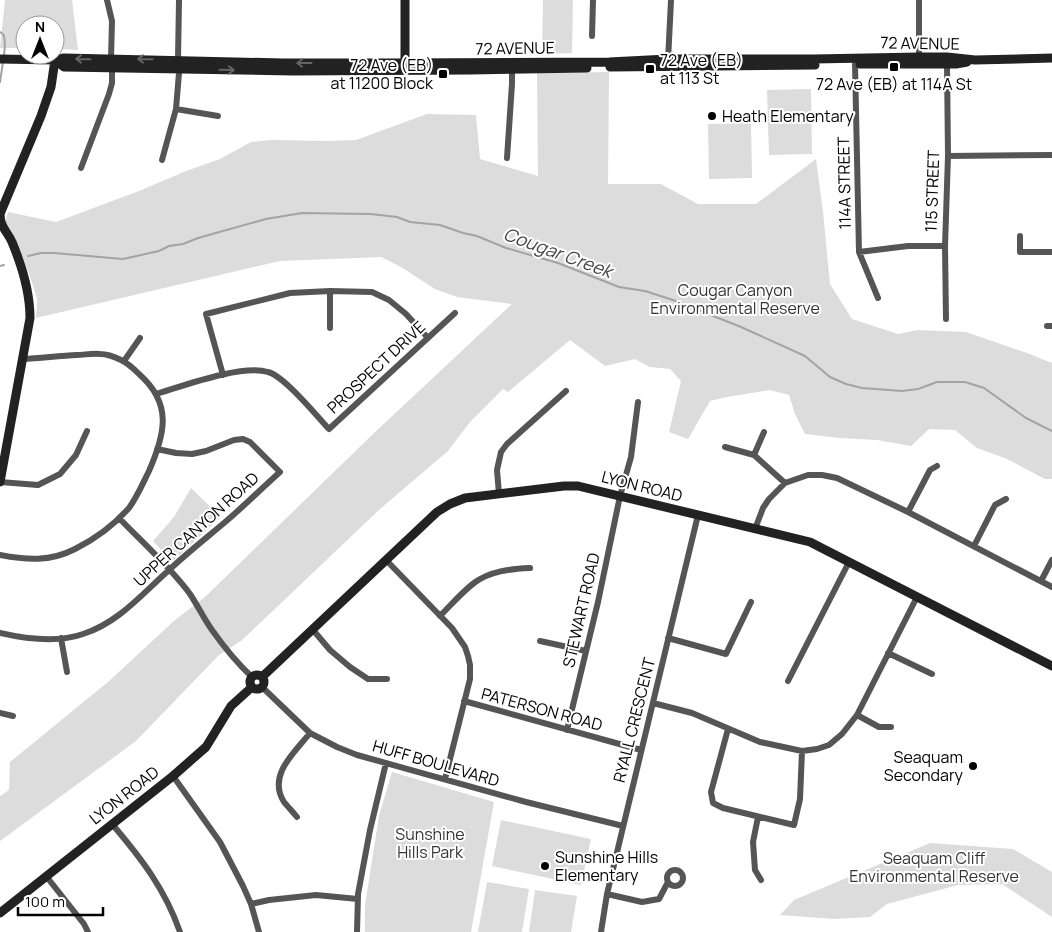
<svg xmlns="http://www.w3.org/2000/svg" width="1052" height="932" font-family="Manrope,sans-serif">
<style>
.green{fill:#dcdcdc}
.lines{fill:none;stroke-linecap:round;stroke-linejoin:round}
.stream{stroke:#a3a3a3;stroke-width:2}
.street{stroke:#555;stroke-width:6}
.secondary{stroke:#222;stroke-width:9}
.oneway{stroke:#646464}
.poi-dot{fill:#000;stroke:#fff;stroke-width:2}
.labels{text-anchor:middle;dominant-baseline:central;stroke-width:4;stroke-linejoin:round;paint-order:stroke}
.street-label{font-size:16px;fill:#000;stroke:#fff}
.poi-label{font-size:16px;fill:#000;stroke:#fff;text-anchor:start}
.park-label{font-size:16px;fill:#333;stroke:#fff}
.water-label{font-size:18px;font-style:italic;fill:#444;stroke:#fff}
</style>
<rect width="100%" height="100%" fill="#fff"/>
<path class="green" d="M5,0H72L78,50L55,49V25H25V48H0Z
M543,0H573L572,53L542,54Z
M609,72L608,184H661L698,204H756L816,159L823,212L830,284L852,319L898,334L917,330L966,332L1027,353L1052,363V479H1045L1007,459L977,448L955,430L929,429L911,446L877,440L840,438L805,434L795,414L789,395L770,390L727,397L710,401L688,439L669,432L681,381L670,369L650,367L635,359L605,366L570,340L508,392L503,389L470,422L448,451L380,509L241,641L219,655L136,741L0,841V796L9,790L10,762L108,682L175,620L205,597L373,434L512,304L457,297L435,289L401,267L381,257L280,261L36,318L37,299L32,282L19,247L5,223L8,212L56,222L139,191L186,171L220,159L251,142L271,140L328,141L356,140L427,114L476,115L480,159L538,176L537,73Z
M811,89L812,154L769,155L767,90Z
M751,123L752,178L709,179L708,124Z
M191,488L221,517L172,562L153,541L174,517Z
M392,772L494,802L471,932H365V905L379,816Z
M501,820L591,839L581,885L492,866Z
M930,843L1013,849L1052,872V917L1002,884L958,885L887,904L870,917L834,919L780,915L794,900Z
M487,882L529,889L522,932H478Z
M535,890L577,896L571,932H529Z"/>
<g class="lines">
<path class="stream" d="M0,32L3,34C6,40 5,48 4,55
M0,82L3,62
M28,256L41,253H54L123,259L159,251L169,246L183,244L198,238L266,219L302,213L371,214L397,217L410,222L440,225L463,233L477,236L506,248L558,263L619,287L645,291L673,300L741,327L805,356L830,377L846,384L862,388L902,391L918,389L937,382H965L984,388L1026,418L1052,431
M0,266L4,265"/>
<path class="street" d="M107,0L112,21L111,59
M592,36L593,0
M915,59L919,57V0
M178,60L179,0
M668,61L671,0
M855,64L859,252L878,298
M176,109L218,116
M948,156L1052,155
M507,158L512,84V70
M162,160L176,109L179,73L178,69
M81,168L109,94L112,83V67
M1020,236V252H1052
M859,252L908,246H945
M946,319L945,246L948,156L947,64
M1047,326H1052
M330,328V291
M124,361L140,338
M223,375L206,314L290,293L330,291L372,292L389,300L406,314L428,338
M156,394C183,386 242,364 268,372C284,376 316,415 329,429L455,313
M725,447L754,455L785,483
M754,455L764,432
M0,482L38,485L60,474L76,455L87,431
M499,494L497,470L501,452L507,444L566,391
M908,512L930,470L937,466
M119,518C142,542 171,568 190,594C198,606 204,619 212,630C224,647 237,663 252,677
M755,529L763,508L769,499L785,483L808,475H822L837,478L908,512L1052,587
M974,546L995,505L1006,499
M0,555C26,560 50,562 75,549C95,539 114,525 129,508C137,497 143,483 149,471C165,434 173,404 139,374C134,369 128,363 121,360C115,357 106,354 100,354C92,353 84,355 77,355C59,356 41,358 23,359
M386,560L452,628L465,647L468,656L470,665V679L445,779
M1041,581L1052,560
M440,616C451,605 462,592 474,583C490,571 510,569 530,568
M313,630L330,650L350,667L368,679H387
M0,633C26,639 58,643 83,634C118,623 142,594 168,571C186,554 205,539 224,523C243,507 261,489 280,472L250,442L243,439L234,440L206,451L192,454L176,453L157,449
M61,638L67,672
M668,638L726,654L751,602
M540,641L586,651
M888,653L932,674
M788,681L849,562
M262,687L310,733L337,747L357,755L526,802L623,826
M464,701L641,750
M653,703L692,713L760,742L802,751L817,749L829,745L842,734L857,715L917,597
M0,713L13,716
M857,715L879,727H891
M728,729L711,792L713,803L723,808L794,825L800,799L802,751
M567,730L598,602L620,496L631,457L638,402
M173,776L220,842L243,886L251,904L259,932
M297,817C293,812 288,807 284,802C267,775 295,752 310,733
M758,817L753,842L755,870L761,880
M112,824C141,858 165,889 180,932
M667 878a8 8 0 1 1 16 0a8 8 0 1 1-16 0Z
M46,876L84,924L88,932
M607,894L642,902L659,899L668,882
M251,904L269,900L316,895L358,899
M357,932L358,894L370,830L386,763
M601,932L607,894L698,515"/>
<path class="secondary" d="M0,59L55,60L64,58L283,63H397L609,62L668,59H814L919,57H947L975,60L1052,58
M55,60L64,67L293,71L471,70L587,68
M860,64H956L967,62
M610,67L815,65
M405,68V0
M0,482L30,318C30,292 22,266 12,242C7,231 0,227 0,214L41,116L51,87L55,60
M250 682a7 7 0 1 1 14 0a7 7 0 1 1-14 0Z
M262,677L437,512L450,504L465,498L564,486H578L810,542L1052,666
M0,913L173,776L206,747L231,706L252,687"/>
</g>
<defs><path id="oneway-shaft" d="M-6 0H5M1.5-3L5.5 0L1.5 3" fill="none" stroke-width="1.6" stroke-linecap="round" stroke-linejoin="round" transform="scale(1.25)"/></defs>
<g class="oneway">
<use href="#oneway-shaft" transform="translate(83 59) rotate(-179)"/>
<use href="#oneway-shaft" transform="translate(145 59) rotate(-179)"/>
<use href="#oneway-shaft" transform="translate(304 63) rotate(-180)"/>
<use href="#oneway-shaft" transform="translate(227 70) rotate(1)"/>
</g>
<g class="poi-dot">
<rect x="889" y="62" width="10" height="10" rx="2.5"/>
<rect x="645" y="64" width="10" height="10" rx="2.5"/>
<rect x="438" y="69" width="10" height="10" rx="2.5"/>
<circle cx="712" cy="116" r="5"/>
<circle cx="973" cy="766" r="5"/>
<circle cx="545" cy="866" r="5"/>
</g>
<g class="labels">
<g class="street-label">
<text transform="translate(920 43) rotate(1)">72 AVENUE</text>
<text transform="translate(515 48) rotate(-1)">72 AVENUE</text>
<text transform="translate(844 183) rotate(-91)">114A STREET</text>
<text transform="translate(932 191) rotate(-88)">115 STREET</text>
<text transform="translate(376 367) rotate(-43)">PROSPECT DRIVE</text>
<text transform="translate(642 486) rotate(14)">LYON ROAD</text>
<text transform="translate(196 529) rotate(-42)">UPPER CANYON ROAD</text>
<text transform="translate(581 610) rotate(-77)">STEWART ROAD</text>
<text transform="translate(542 709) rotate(15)">PATERSON ROAD</text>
<text transform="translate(634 720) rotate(-76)">RYALL CRESCENT</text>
<text transform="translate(436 763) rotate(16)">HUFF BOULEVARD</text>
<text transform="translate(124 795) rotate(-38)">LYON ROAD</text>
</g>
<g class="poi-label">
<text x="660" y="60">72 Ave (EB)<tspan x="660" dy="18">at 113 St</tspan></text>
<text x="433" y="65" text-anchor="end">72 Ave (EB)<tspan x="433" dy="18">at 11200 Block</tspan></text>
<text x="894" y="84" text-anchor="middle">72 Ave (EB) at 114A St</text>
<text x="722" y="116">Heath Elementary</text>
<text x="963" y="757" text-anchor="end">Seaquam<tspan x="963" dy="18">Secondary</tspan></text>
<text x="555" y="857">Sunshine Hills<tspan x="555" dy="18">Elementary</tspan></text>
</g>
<g class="park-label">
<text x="735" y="290">Cougar Canyon<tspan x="735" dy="18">Environmental Reserve</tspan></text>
<text x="430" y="834">Sunshine<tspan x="430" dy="18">Hills Park</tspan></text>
<text x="934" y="858">Seaquam Cliff<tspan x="934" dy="18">Environmental Reserve</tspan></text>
</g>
<g class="water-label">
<text transform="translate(558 252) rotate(20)">Cougar Creek</text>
</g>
</g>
<g transform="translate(40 40)"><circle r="24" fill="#ffffff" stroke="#999999"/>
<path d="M0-4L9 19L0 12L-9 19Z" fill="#000000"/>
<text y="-8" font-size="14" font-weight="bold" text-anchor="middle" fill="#000000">N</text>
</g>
<path d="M18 907v8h85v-8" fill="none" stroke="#000000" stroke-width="2.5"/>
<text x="25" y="907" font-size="15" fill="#000000" stroke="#ffffff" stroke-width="4" paint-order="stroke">100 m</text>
</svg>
